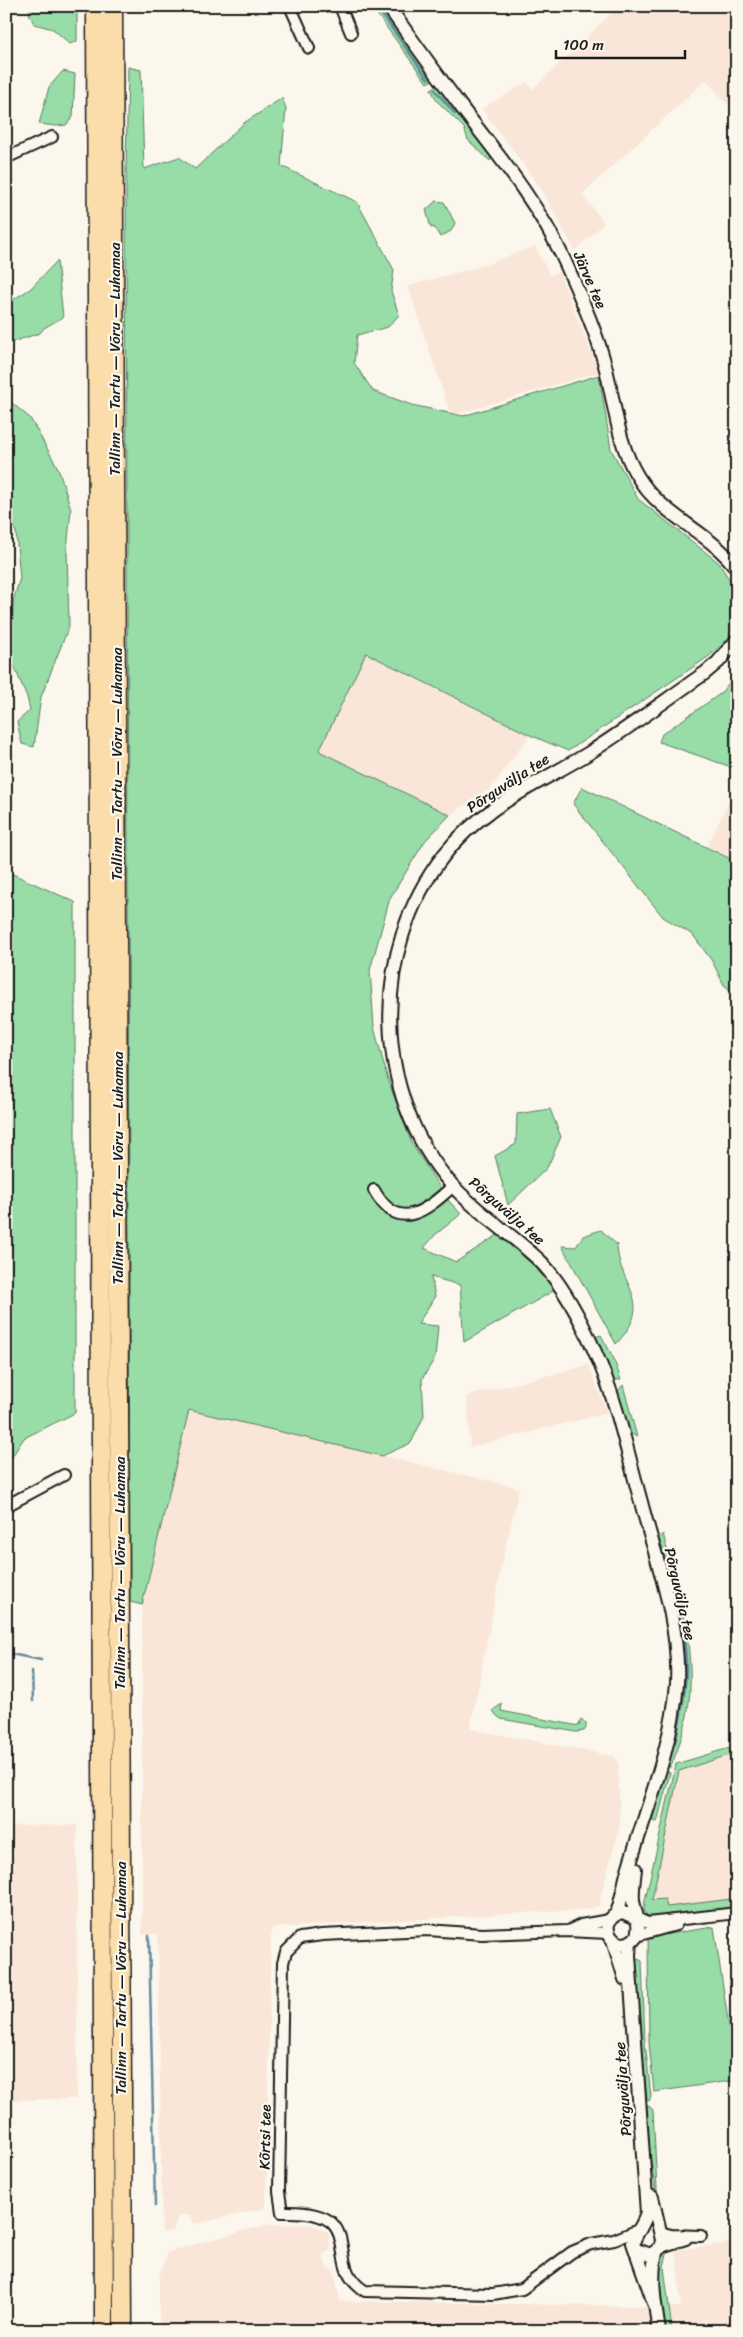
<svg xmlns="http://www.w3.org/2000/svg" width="743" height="2337" font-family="Sriracha,sans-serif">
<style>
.built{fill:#f9e6d8}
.green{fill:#98dca7;stroke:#5a7c62}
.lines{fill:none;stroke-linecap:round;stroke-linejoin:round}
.stream{stroke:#648b9e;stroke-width:2.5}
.minor-casing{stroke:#1c1c1c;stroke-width:14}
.tertiary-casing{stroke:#1c1c1c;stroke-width:16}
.trunk-casing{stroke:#1c1c1c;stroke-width:21}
.minor{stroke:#fbf7ec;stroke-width:10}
.tertiary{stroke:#fbf7ec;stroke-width:12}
.trunk{stroke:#fbddab;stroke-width:18}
.labels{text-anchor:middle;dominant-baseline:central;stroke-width:4.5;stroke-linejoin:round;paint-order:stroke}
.street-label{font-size:15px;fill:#1c1c1c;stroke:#fbf7ec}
</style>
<rect width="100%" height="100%" fill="#fbf7ec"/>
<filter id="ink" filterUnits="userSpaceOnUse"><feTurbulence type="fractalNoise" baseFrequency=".02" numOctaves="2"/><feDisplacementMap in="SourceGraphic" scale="10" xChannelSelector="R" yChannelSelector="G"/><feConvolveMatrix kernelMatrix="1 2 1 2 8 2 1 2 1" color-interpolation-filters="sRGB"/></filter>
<g filter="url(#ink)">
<path class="built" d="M619,6H723L737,27V94L727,104L706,80L582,194L604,223L575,251L540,187L482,109L527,82L533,89Z
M535,246L550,276L559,272L599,372L451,416L408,286L485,265Z
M366,653L530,735L491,788L450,815L319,751Z
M731,797L737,800V861L707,846Z
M589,1365L607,1413L470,1447L467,1396Z
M189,1410L519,1488L502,1563L470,1729L614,1756L618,1761L620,1826L601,1894L600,1905L591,1909L271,1928L266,2208L194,2224L190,2215L178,2216L173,2231L162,2233L158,1934L142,1935V1605Z
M729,1748L737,1774V1901L662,1913L648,1902L677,1764Z
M77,1825V2099L6,2100V1826Z
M311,2224L328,2232L331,2250L323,2254L326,2267L334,2271L340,2301L681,2307L676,2250L737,2242V2331H159V2276L168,2252L265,2225Z"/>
<path class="green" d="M31,6H77V41L70,44L53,29L34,24L29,13Z
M371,6H381L432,76L431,81L427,83Z
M128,67L141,70L144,169L179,157L195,169L244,123L282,98L286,108L281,166L357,202L394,270L391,291L399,315L388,327L357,335L354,363L373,391L412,405L463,416L599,375L611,449L638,499L718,562L735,588L737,609L728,640L708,657L568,751L530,735L366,653L319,751L450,815L425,841L390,898L370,970L374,1027L388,1080L412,1144L448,1200L461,1214L435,1235L424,1248L456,1262L499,1234L530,1261L555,1290L464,1342L460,1285L431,1277L435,1296L418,1324L438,1326L435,1358L422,1379L424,1416L411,1443L382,1456L189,1410L142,1605L130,1602L126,169Z
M63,71L75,74L73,117L66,125L56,126L39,124L49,87Z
M437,86L492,156L490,161L468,140L464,128L437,101L431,89Z
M436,201L444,202L455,223L451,231L440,237L434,227L431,228L426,210Z
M57,261L63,317L44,328L40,333L6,344V304L30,289Z
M6,398L30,418L58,468L71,509L67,550L69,626L41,697L34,747L22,744L17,722L30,710L27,697L11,659L13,601L20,578L16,533L6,499Z
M737,673V769L659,742L662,734L720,694Z
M582,787L737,862V996L724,985L712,961L693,935L663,917L573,804Z
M6,871L75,902V1413L24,1438L6,1466Z
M550,1109L561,1137L547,1168L508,1205L495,1156L516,1144L517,1114Z
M601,1230L617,1245C619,1289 657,1300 616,1344L562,1246L576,1247L583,1236Z
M601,1335L613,1357L621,1380H614L611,1378L595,1337Z
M623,1385L637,1437L630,1433L628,1428L617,1392Z
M663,1534C679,1594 698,1653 687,1716C684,1733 677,1750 671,1767H667L682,1697L683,1659L657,1539Z
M502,1704L501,1711L579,1726L581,1719L586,1723V1728L584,1731L576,1732L501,1719L496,1715L493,1710Z
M729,1748L737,1781L729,1755L679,1771L652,1900L665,1899L667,1907L731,1899L732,1905L726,1910L650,1920L644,1911L645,1900L676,1764Z
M666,1770L670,1773L657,1822L652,1821Z
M714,1927L737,2080L654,2092L649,2043L648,1937Z
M638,1959L642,1961L645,2042L651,2097L649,2101L647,2100L634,1960Z
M647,2104L653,2110L658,2209L650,2154Z
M668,2249L664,2267L672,2331H666C662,2309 648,2265 668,2249Z"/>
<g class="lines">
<path class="stream" d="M376,6L428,79
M435,90L455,114
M661,1547C671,1584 684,1621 686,1659C687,1688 681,1715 675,1743
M6,1653L41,1660
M32,1671L33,1701
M149,1936L155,2206"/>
<g class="minor-casing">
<path id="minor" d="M290,6L309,48
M340,6L351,33
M6,158L52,137
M374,1190C398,1234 426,1211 453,1186
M6,1506L64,1475
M636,1918L648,1923L737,1913
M568,1931L581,1925L609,1920
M608,1933L567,1931L482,1934L428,1930L322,1935L300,1938L286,1952L283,1963L279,2192L282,2212C373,2209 320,2264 365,2291L493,2294L522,2289L572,2252L591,2244L614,2240L641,2229
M636,1936L676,1925
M660,2232L671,2235L701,2236
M661,2247L686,2239"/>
</g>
<g class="tertiary-casing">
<path id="tertiary" d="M388,6C414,43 441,80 468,116C504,162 542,210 566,264C581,298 597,333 606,369C615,406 618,445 638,477C662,517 711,532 737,569
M635,1869C634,1879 632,1890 633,1900C634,1910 640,1922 638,1931C638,1935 635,1939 632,1941C613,1954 593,1919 623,1912L636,1918
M617,1913C622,1899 624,1884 628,1870C646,1809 672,1748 677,1683C680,1622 656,1560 641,1502C627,1452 617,1400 595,1352C582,1322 565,1288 542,1263C514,1235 479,1215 452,1185C372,1094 370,950 444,855C482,806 538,784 589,753C629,728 667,699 705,673L718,662L737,640
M613,1940L625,1979
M630,1942L629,1955L647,2213C644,2225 636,2232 633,2243L654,2303
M636,2250L651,2255L661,2247L662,2240L652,2197
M656,2253C650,2278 655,2306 659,2331"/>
</g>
<g class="trunk-casing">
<path id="trunk" d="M96,6L104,2331
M113,6L123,2331"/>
</g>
<use href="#minor" class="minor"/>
<use href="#tertiary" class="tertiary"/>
<use href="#trunk" class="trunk"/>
</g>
</g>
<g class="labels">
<g class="street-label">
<text transform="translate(590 280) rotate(66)">Järve tee</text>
<text transform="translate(115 359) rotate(-90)">Tallinn — Tartu — Võru — Luhamaa</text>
<text transform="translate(117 764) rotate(-90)">Tallinn — Tartu — Võru — Luhamaa</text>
<text transform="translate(508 783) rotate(-33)">Põrguvälja tee</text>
<text transform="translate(118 1168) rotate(-90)">Tallinn — Tartu — Võru — Luhamaa</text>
<text transform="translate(507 1211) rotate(41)">Põrguvälja tee</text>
<text transform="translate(120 1573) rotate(-90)">Tallinn — Tartu — Võru — Luhamaa</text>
<text transform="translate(680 1594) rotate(77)">Põrguvälja tee</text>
<text transform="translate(121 1978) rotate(-90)">Tallinn — Tartu — Võru — Luhamaa</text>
<text transform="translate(623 2089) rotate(-94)">Põrguvälja tee</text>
<text transform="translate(265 2137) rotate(-89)">Kõrtsi tee</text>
</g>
</g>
<rect width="743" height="2337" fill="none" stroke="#fbf7ec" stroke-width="25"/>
<rect x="12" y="12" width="718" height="2312" fill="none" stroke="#1c1c1c" stroke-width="2" filter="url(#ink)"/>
<path d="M556 50v8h129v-8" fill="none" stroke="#1c1c1c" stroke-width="2.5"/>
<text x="563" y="50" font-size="15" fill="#1c1c1c" stroke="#fbf7ec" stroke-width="4" paint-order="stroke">100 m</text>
</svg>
